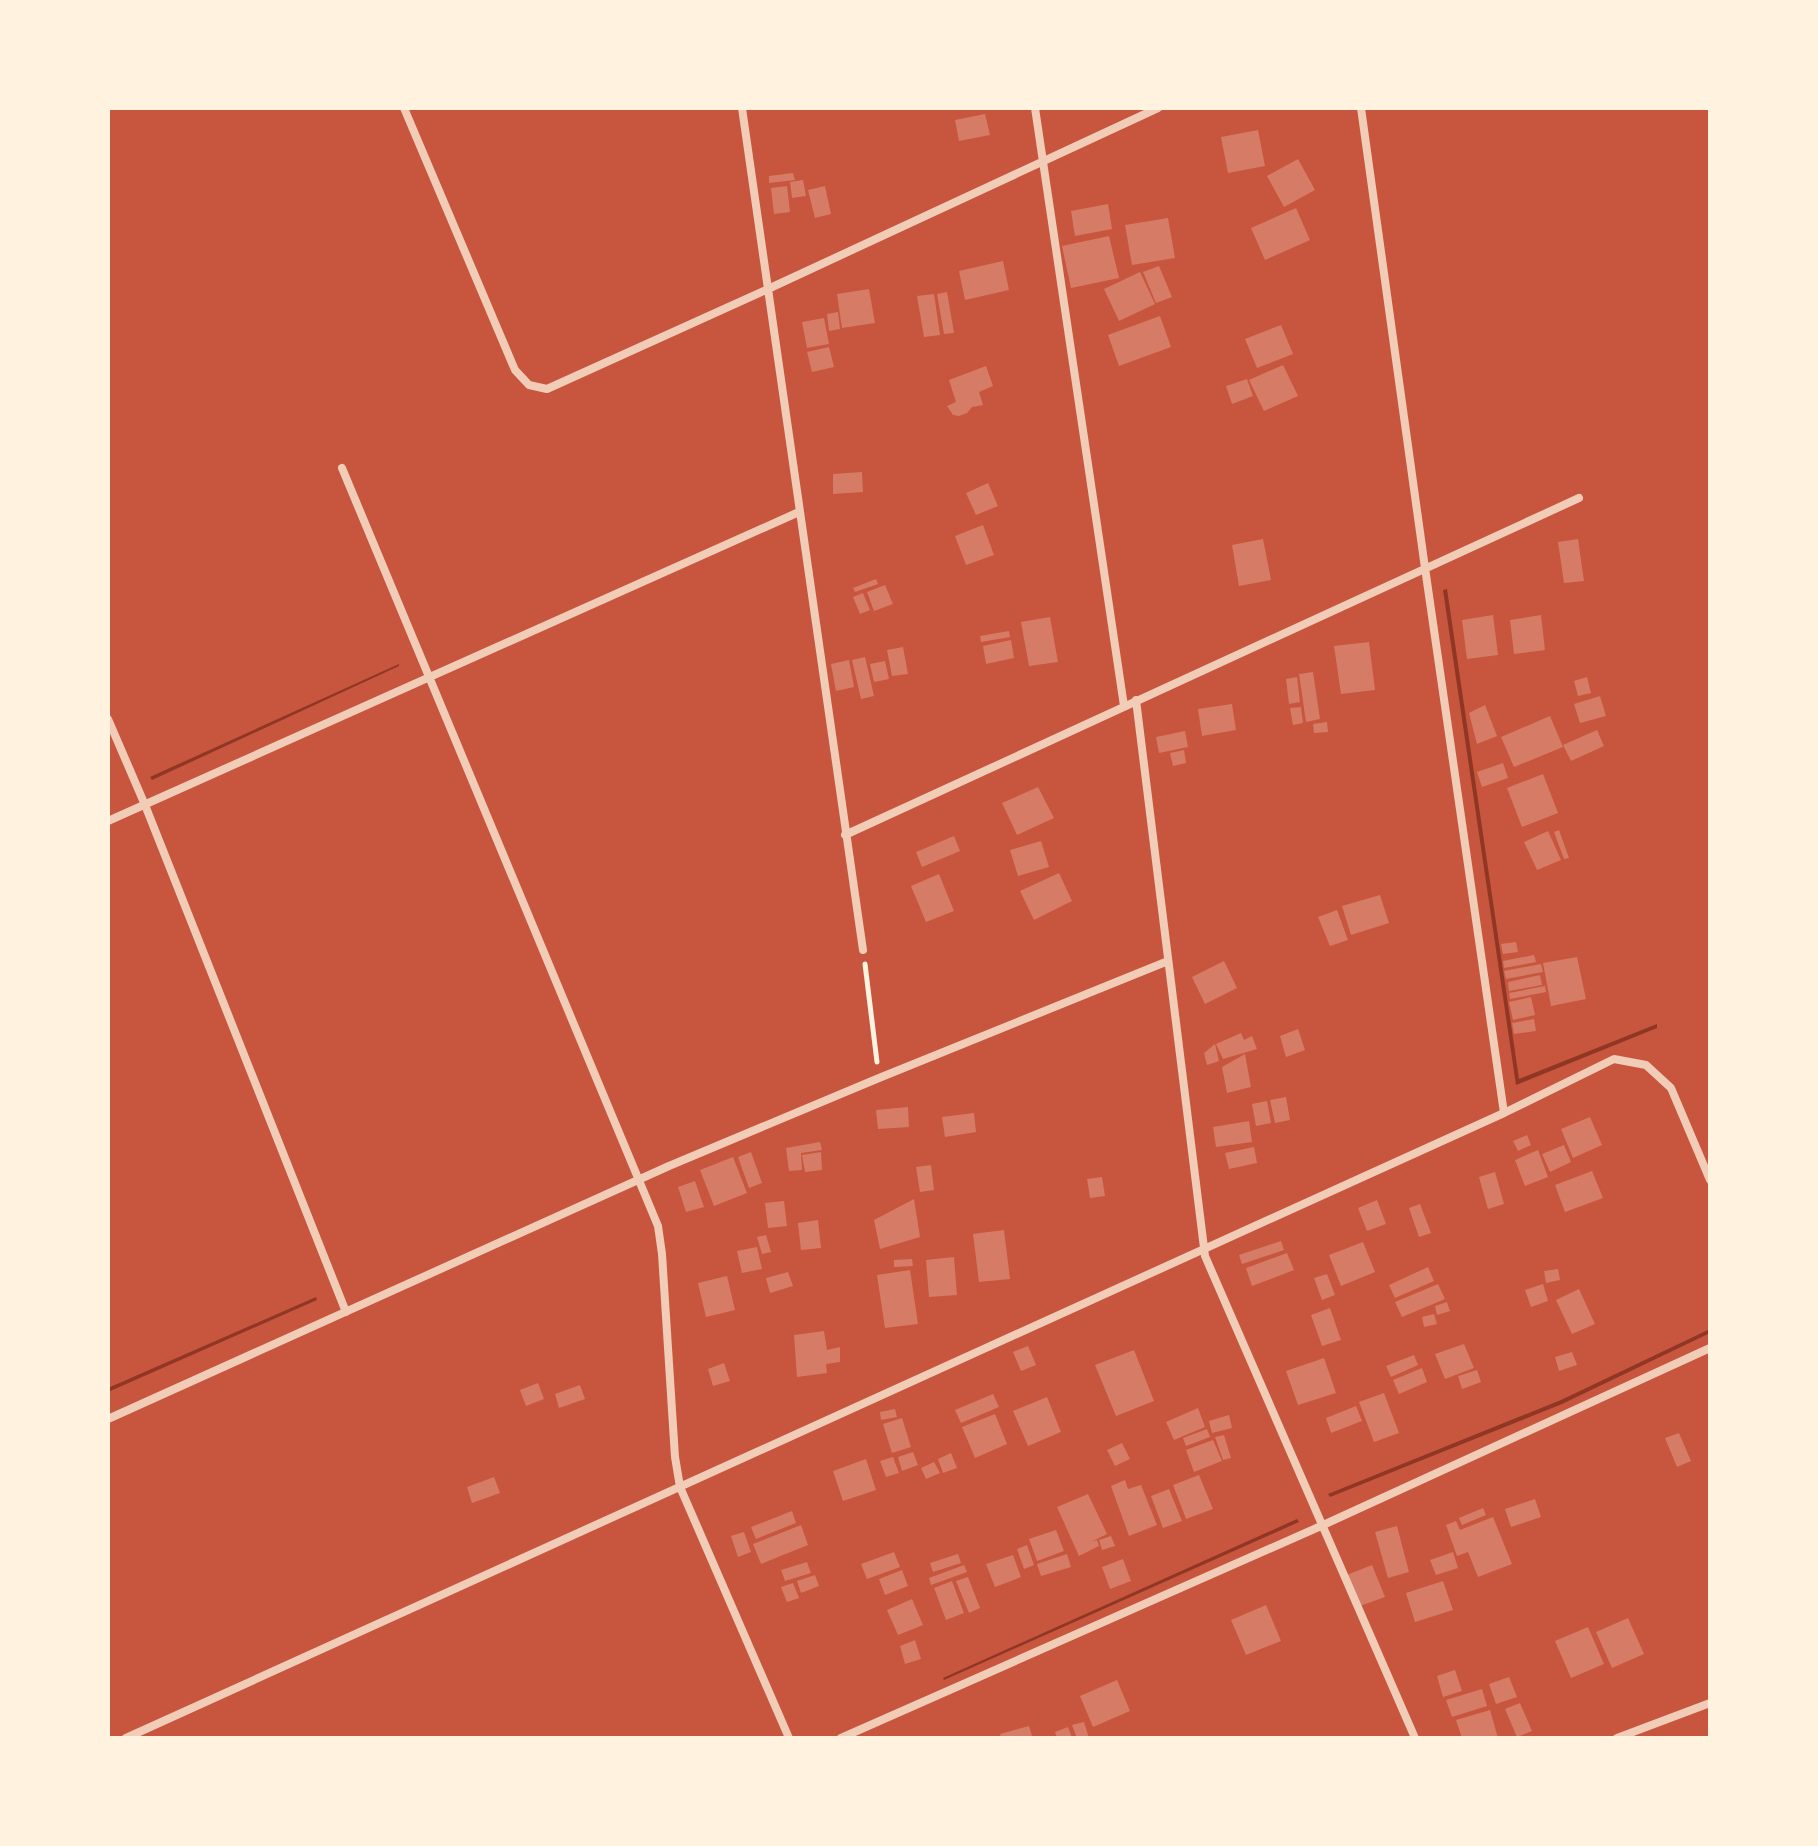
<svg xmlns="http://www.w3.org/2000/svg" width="1818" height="1846" font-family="'Archivo Narrow',sans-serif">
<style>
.water{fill:#8f3625}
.building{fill:#d67c66}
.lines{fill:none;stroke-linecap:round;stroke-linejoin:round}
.path{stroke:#fff3e0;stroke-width:5}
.minor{stroke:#f1ccb7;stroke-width:8}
</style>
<rect width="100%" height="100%" fill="#c8553d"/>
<path class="water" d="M1447,589L1519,1079L1657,1024V1028L1516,1085L1443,590Z
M399,664V666L152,780L150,777Z
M316,1297L317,1300L108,1392V1388Z
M1710,1329V1333L1562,1404L1330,1497L1328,1494L1561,1400Z
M1297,1519L1299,1522L944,1680L943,1678Z"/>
<path class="building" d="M985,114L990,135L959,141L955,120Z
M1258,130L1265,166L1228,173L1221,137Z
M1298,159L1315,190L1284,207L1267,176Z
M793,173L795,180L769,183V176Z
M803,180L806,196L792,198L790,182Z
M787,186L790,212L774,214L771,188Z
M825,186L831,214L815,218L808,190Z
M1108,204L1112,229L1075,236L1071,211Z
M1296,208L1310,240L1265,260L1251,228Z
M1168,218L1175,258L1132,265L1125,225Z
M1109,236L1119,278L1071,288L1062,246Z
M1003,261L1009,290L965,300L959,271Z
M1159,266L1172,297L1156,303L1143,272Z
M1140,272L1155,304L1119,321L1104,289Z
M869,289L875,323L842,328L837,294Z
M947,292L954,333L944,334L937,294Z
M934,294L940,335L924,337L917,296Z
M838,312L840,329L829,331L827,314Z
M1160,316L1171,347L1119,366L1108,335Z
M824,318L829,344L807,348L802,322Z
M1281,325L1293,354L1257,368L1245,339Z
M829,347L834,367L812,372L807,352Z
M1283,365L1298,396L1264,411L1249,380Z
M986,366L993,386L979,392L983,405L972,407L967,413L959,416L953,415L947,406L956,402L949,380Z
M1247,379L1253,396L1232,404L1226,386Z
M862,472L863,492L833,494V474Z
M988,483L998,506L976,515L966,493Z
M983,525L994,555L966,565L955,536Z
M1263,539L1271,580L1239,586L1232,545Z
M1578,539L1584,581L1564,583L1558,542Z
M876,579L878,584L855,592L853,588Z
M885,585L893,604L874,611L867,592Z
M863,593L870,610L860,614L853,597Z
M1493,615L1498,655L1467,659L1462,620Z
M1541,615L1545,650L1514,654L1510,620Z
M1050,617L1058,662L1029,666L1021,622Z
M1009,631L1010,637L981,642L980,636Z
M1011,640L1014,658L986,664L983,646Z
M1369,642L1375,690L1341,694L1334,646Z
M903,647L908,674L892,676L887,650Z
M865,657L874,696L861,699L852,660Z
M849,660L854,687L836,691L831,664Z
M885,661L889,679L874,682L870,664Z
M1313,672L1320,719L1306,722L1299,674Z
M1297,677L1300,702L1289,704L1286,679Z
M1587,677L1591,693L1578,696L1574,681Z
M1600,696L1606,716L1580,723L1574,704Z
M1232,704L1236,730L1202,736L1198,709Z
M1485,705L1497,736L1477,744L1469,713Z
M1301,707L1303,723L1293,725L1290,708Z
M1550,716L1563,747L1514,767L1501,737Z
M1327,722L1328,732L1314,733L1313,724Z
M1597,730L1604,746L1571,761L1563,745Z
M1185,731L1188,747L1159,753L1156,737Z
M1184,750L1186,763L1173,766L1170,753Z
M1503,763L1508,778L1482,787L1477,772Z
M1543,774L1558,813L1522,827L1507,788Z
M1038,787L1054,818L1017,835L1002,803Z
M1559,830L1569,858L1564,859L1554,832Z
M1548,831L1561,860L1537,870L1524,842Z
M954,836L960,851L922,867L916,852Z
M1041,841L1049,867L1018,876L1010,850Z
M1059,873L1072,901L1034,920L1020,891Z
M939,874L954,911L926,922L911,886Z
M1380,895L1389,923L1351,935L1342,906Z
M1337,910L1348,940L1330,946L1318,917Z
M1516,942L1518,952L1503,954L1501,944Z
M1534,955L1536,962L1504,968L1503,961Z
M1577,957L1586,999L1551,1006L1543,963Z
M1224,961L1237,988L1205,1004L1192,977Z
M1541,964L1543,972L1506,979L1504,971Z
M1540,975L1542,985L1509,991L1508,982Z
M1545,986L1546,992L1510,999L1509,993Z
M1531,997L1535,1015L1513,1020L1509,1002Z
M1534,1019L1536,1031L1514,1034L1512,1023Z
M1298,1029L1305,1050L1286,1057L1280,1036Z
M1241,1033L1244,1040L1252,1036L1257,1049L1223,1059L1216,1044Z
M1215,1044L1219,1061L1207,1065L1204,1053Z
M1245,1054L1251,1087L1227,1093L1222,1067Z
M1286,1097L1290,1120L1275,1123L1270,1100Z
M1267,1101L1271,1123L1256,1126L1252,1104Z
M908,1107L909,1127L878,1129L876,1110Z
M974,1113L976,1132L945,1137L942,1117Z
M1590,1117L1602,1145L1573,1158L1561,1129Z
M1249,1121L1252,1142L1216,1147L1213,1127Z
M1527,1135L1531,1145L1518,1151L1513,1141Z
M820,1142L822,1150L801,1153L802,1170L789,1171L786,1148Z
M1564,1145L1571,1162L1550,1172L1542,1154Z
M1254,1147L1257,1163L1229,1169L1225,1153Z
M1538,1150L1548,1177L1525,1186L1515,1160Z
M751,1152L762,1183L749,1188L738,1157Z
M821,1152L822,1170L805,1172L802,1155Z
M733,1157L747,1193L714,1206L700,1170Z
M931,1165L934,1190L920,1192L916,1167Z
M1592,1171L1603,1198L1565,1212L1555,1185Z
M1495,1172L1504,1204L1488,1209L1479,1177Z
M1102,1177L1105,1196L1090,1198L1087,1179Z
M695,1181L704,1207L686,1212L678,1187Z
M914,1199L920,1237L880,1249L874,1220Z
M1377,1200L1386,1224L1367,1231L1358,1208Z
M784,1201L787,1226L768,1228L765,1203Z
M1420,1204L1431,1233L1419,1237L1409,1208Z
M818,1220L821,1248L801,1250L798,1223Z
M1004,1230L1010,1279L979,1282L973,1234Z
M766,1235L771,1252L762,1254L757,1237Z
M1281,1241L1284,1250L1242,1264L1239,1255Z
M1363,1242L1375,1272L1341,1286L1329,1255Z
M757,1247L762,1269L742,1273L737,1251Z
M1287,1253L1294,1270L1252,1286L1246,1268Z
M954,1257L957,1295L929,1297L926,1260Z
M912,1259L913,1266L894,1267V1260Z
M1428,1267L1434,1281L1395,1298L1389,1285Z
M1558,1269L1560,1280L1546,1283L1544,1271Z
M910,1270L918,1324L885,1328L877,1275Z
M788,1272L793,1286L770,1293L766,1278Z
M1327,1274L1335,1295L1322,1300L1314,1278Z
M727,1276L735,1310L706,1317L698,1283Z
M1438,1284L1445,1299L1402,1317L1395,1302Z
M1543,1284L1548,1301L1531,1307L1525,1290Z
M1579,1289L1595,1324L1572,1334L1556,1300Z
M1447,1302L1450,1311L1437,1315L1435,1306Z
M1330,1308L1341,1340L1322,1346L1311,1315Z
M1434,1314L1437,1324L1424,1327L1422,1317Z
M824,1331L827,1350L840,1347V1362L826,1364L827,1373L797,1377L794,1335Z
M1464,1344L1474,1368L1445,1379L1435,1354Z
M1028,1346L1036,1365L1021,1371L1013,1352Z
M1134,1350L1154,1401L1116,1416L1095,1365Z
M1572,1352L1577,1365L1559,1371L1555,1357Z
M1414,1355L1418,1365L1391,1377L1386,1366Z
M1324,1358L1336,1393L1298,1405L1286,1371Z
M724,1363L730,1381L713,1386L708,1369Z
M1422,1368L1427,1382L1399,1394L1393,1380Z
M1477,1370L1481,1382L1462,1389L1458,1376Z
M538,1383L544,1399L526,1406L520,1390Z
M580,1385L585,1399L559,1408L555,1394Z
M1384,1393L1399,1433L1374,1442L1359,1402Z
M993,1394L999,1407L961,1423L955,1410Z
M1047,1397L1061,1432L1028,1446L1013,1411Z
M1356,1406L1362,1421L1331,1433L1326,1418Z
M1198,1408L1205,1427L1174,1440L1166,1422Z
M895,1409L897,1417L881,1420L880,1412Z
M995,1414L1007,1444L975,1458L962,1427Z
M1229,1415L1232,1428L1212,1433L1209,1421Z
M902,1418L911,1447L892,1453L883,1424Z
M1207,1429L1210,1437L1186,1446L1183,1438Z
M1679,1433L1691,1461L1677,1467L1665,1438Z
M1224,1435L1231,1458L1223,1460L1215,1437Z
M1213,1440L1222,1461L1194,1472L1186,1450Z
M1122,1443L1130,1459L1115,1466L1107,1450Z
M913,1452L918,1465L902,1471L898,1457Z
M951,1453L957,1468L943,1473L938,1459Z
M893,1457L899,1473L886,1477L880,1461Z
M866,1459L876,1490L843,1501L833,1471Z
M934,1462L940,1473L926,1479L921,1468Z
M1199,1475L1213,1509L1186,1519L1173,1485Z
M494,1477L500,1493L472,1503L467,1487Z
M1125,1480L1128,1489L1141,1485L1157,1525L1129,1536L1111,1486Z
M1169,1489L1182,1521L1163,1528L1151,1496Z
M1088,1494L1107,1534L1091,1542L1097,1540L1099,1546L1079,1556L1057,1507Z
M1535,1499L1541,1517L1511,1527L1505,1509Z
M1483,1508L1486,1515L1462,1525L1459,1518Z
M792,1511L796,1523L756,1539L751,1527Z
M1493,1517L1512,1564L1478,1577L1468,1552L1457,1556L1446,1525L1456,1521L1460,1530Z
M801,1525L808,1545L761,1564L753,1544Z
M1397,1526L1409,1572L1388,1578L1375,1532Z
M1056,1530L1064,1551L1037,1561L1029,1539Z
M744,1532L751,1552L738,1557L731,1536Z
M1111,1536L1115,1546L1102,1550L1099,1540Z
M1027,1545L1034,1565L1024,1569L1017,1549Z
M894,1552L900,1567L867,1579L861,1564Z
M1453,1552L1458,1568L1436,1575L1430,1560Z
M958,1554L961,1563L933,1572L930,1563Z
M1067,1554L1071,1567L1041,1576L1037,1564Z
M1013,1555L1021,1577L995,1587L986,1564Z
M1123,1559L1131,1581L1110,1589L1102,1567Z
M807,1562L811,1573L785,1581L781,1570Z
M964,1565L967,1572L931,1585L929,1578Z
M1372,1565L1385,1597L1360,1606L1347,1575Z
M902,1570L908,1586L885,1595L879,1579Z
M815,1575L819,1586L801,1593L797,1581Z
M968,1577L980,1608L969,1613L956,1581Z
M952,1581L964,1613L946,1620L934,1588Z
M1443,1581L1453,1610L1415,1622L1406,1593Z
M793,1583L799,1598L787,1602L781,1587Z
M912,1599L923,1625L898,1635L887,1610Z
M1266,1605L1281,1641L1246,1655L1231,1620Z
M1628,1618L1644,1654L1612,1668L1596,1632Z
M1588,1627L1604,1664L1571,1678L1555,1641Z
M915,1640L921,1659L905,1664L900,1646Z
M1455,1670L1462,1691L1443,1697L1437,1676Z
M1509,1677L1517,1697L1496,1704L1489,1684Z
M1117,1680L1130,1711L1093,1727L1080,1696Z
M1482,1689L1487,1706L1452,1717L1446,1700Z
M1520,1703L1532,1731L1517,1737L1505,1709Z
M1490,1710L1498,1738H1462L1456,1720Z
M1084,1722L1089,1738H1077L1072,1725Z
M1029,1726L1032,1736L1025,1738H1001L1000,1734Z
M1068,1727L1072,1738H1057L1055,1732Z"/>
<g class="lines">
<path class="path" d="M865,964L877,1062"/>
<path class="minor" d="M404,108L515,370L529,385L547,389L768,289L1158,108
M742,108L863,950
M1035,108L1124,706
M1361,108L1425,568L1504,1113
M342,468L658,1226L662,1254L675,1457L680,1487L789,1738
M1136,700L1205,1256L1415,1738
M108,719L145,805L346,1312
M108,821L799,512
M845,835L1579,498
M108,1419L669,1166L879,1078L1168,961
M126,1738L1504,1113L1614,1059L1646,1065L1671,1088L1710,1180
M841,1738L1321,1526L1710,1348
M1617,1738L1710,1703"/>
</g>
<rect width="1818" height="1846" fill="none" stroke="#fff3e0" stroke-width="220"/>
</svg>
